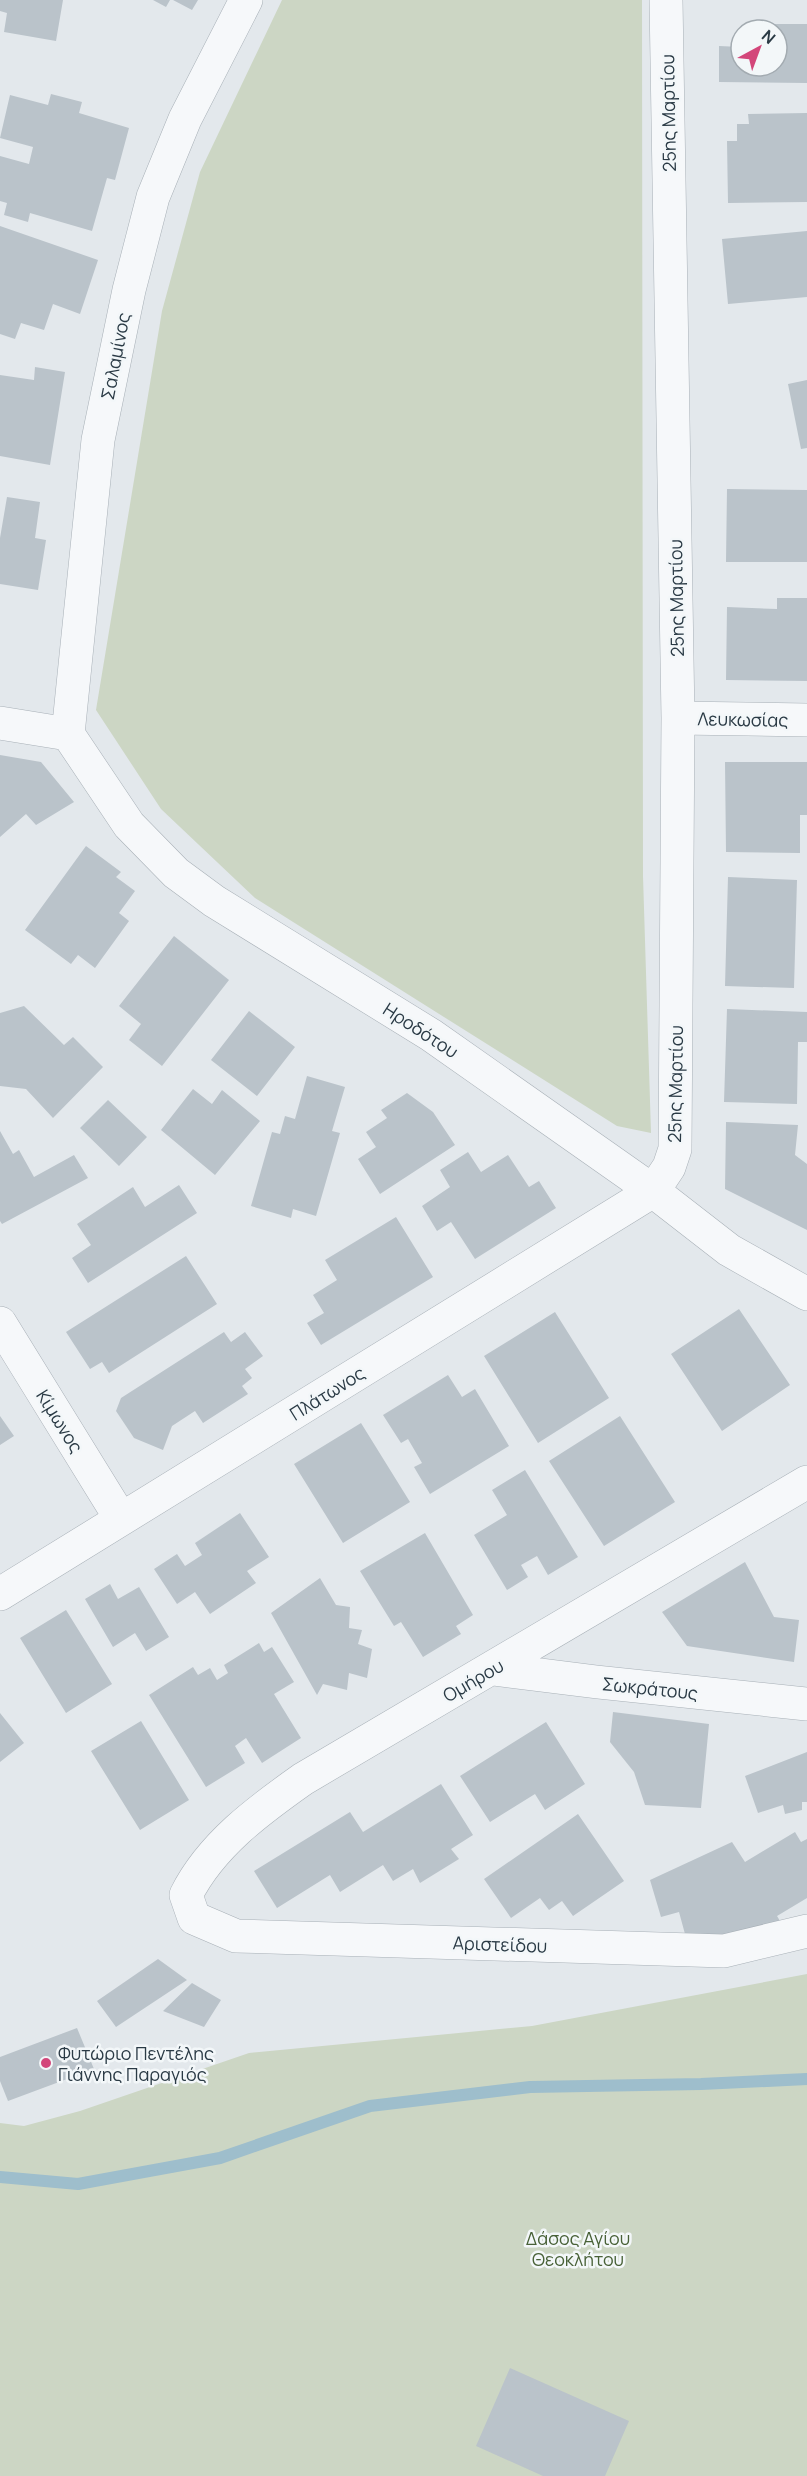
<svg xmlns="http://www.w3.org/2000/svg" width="807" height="2476" font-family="Manrope,sans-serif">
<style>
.green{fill:#ccd6c4}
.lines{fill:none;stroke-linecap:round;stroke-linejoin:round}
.stream{stroke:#9ebecc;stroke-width:12}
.building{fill:#bac3ca}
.minor-casing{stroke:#a8b0b7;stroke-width:34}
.minor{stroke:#f6f8fa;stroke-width:33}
.poi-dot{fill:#d3467a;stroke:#f3f7f9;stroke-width:2}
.labels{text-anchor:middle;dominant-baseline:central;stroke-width:5;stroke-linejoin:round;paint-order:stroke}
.street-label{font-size:18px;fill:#2a3a45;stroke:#f3f7f9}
.poi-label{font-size:18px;fill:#2a3a45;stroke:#f3f7f9;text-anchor:start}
.park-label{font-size:18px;fill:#486137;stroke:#f3f7f9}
</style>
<rect width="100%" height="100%" fill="#e3e8ec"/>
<path class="green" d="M282,0H642L643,876L651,1133L617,1126L255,898L161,809L96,710L162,311L200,172Z
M807,1974V2476H0V2123L24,2126L80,2111L249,2053L532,2026Z"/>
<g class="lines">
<path class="stream" d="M0,2177L78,2184L220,2158L370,2106L530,2087L701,2084L807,2079"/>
</g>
<path class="building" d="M0,0H63L56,41L4,32L7,13L0,11Z
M153,0H170L166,7Z
M173,0H198L192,10Z
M774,24H807V83L719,82V46L741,47V66H777V30H774Z
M51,94L82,102L79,113L129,128L115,180L107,178L92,231L30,213L28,222L4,215L7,203L0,201V156L29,164L33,147L0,138L10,95L48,105Z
M807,113V202L728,203L727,141H737V124H749L748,114Z
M0,226L98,260L80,314L53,304L44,330L21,323L15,339L0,334Z
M807,231V297L728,304L722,239Z
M35,367L65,372L50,465L0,456V375L34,380Z
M807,380V448L801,449L788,384Z
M727,489L807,490V562H726Z
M7,497L40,502L35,538L46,540L38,590L0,584V538Z
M777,598H807V681L726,680L727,607L777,609Z
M0,755L41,762L74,802L36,825L26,814L0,837Z
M725,762H807V815H800V853L726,852Z
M86,846L121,872L116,877L135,891L119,913L129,921L95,968L78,955L71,964L25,930Z
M728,877L797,880L794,988L725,986Z
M174,936L229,980L162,1066L129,1040L141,1024L119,1006Z
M24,1006L64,1045L73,1037L103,1067L53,1118L26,1089L0,1086V1013Z
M727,1009L807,1012V1042H798L797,1104L724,1102Z
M249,1011L295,1047L257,1096L211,1060Z
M307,1076L345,1087L332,1131L340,1133L316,1216L293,1209L291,1218L251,1206L272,1132L280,1134L285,1116L295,1119Z
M193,1089L212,1104L222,1090L260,1121L215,1175L161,1130Z
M407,1093L433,1112L455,1145L380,1194L358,1159L376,1147L366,1132L387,1118L381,1110Z
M108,1100L147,1137L119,1166L80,1128Z
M726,1122L798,1125L795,1155L807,1164V1230L725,1189Z
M0,1131L13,1154L19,1150L34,1177L74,1155L88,1178L2,1224L0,1221Z
M468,1152L481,1172L508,1155L529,1187L539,1181L556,1208L475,1259L451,1222L437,1231L422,1206L450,1187L440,1170Z
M179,1185L197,1213L88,1283L72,1258L91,1245L77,1224L133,1187L145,1207Z
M396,1217L433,1277L321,1345L307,1323L324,1313L313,1295L337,1280L325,1260Z
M186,1256L217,1304L109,1373L102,1362L90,1369L66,1332Z
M739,1309L790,1385L722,1431L671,1354Z
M555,1312L609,1398L538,1443L484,1356Z
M224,1332L231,1342L245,1332L263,1356L245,1369L252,1378L242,1386L248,1394L203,1423L195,1411L172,1426L163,1450L134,1438L116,1411L121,1398Z
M448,1375L462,1397L475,1389L509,1446L430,1494L414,1467L422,1463L408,1439L401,1443L383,1415Z
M0,1416L14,1436L0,1445Z
M620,1416L675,1502L604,1546L549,1461Z
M361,1423L410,1502L343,1543L294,1464Z
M525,1470L578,1557L548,1575L537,1556L521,1565L528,1577L507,1590L474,1535L507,1515L492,1490Z
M240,1513L269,1557L247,1571L256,1583L210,1614L195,1592L177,1604L154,1569L177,1554L185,1566L202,1555L195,1543Z
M425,1533L473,1615L456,1626L461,1634L423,1657L401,1622L394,1626L360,1571Z
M745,1562L774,1617L799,1620L794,1662L687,1646L662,1612Z
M320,1578L336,1605L350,1607L349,1628L362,1630L358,1644L372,1649L367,1678L349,1673L347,1690L323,1684L317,1695L271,1613Z
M110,1584L118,1599L139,1587L169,1637L146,1651L135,1633L113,1647L85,1599Z
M66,1610L112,1684L66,1713L20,1638Z
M259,1643L264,1652L272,1647L294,1682L274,1694L301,1738L262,1763L246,1738L235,1746L245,1763L206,1787L149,1695L193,1667L198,1675L210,1668L217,1680L228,1673L224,1665Z
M613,1712L709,1724L701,1808L645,1805L634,1772L610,1742Z
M0,1713L24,1743L0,1762Z
M141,1721L189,1800L140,1830L91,1751Z
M546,1722L585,1784L545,1810L535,1794L490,1822L460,1776Z
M807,1752V1802H802V1810L785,1814L783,1805L758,1813L745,1776Z
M441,1784L473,1835L451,1849L459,1859L420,1883L413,1869L393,1881L383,1865L340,1892L330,1875L277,1908L254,1871L350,1812L363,1832Z
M578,1814L624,1881L573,1916L562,1901L549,1910L540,1898L511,1918L484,1879Z
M795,1832L801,1842L807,1839V1898L777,1916L783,1926L753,1938L685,1934L679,1912L661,1917L650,1880L732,1842L745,1862Z
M158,1959L187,1980L116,2027L97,2001Z
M192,1983L221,2000L204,2027L163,2011Z
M77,2028L94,2069L8,2101L0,2081V2057Z
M510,2368L629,2421L605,2476H543L476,2446Z"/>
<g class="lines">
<g class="minor-casing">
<path id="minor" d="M678,718L807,720
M0,723L68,734
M68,734L129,825L176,873L214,901L431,1035L653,1191L729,1250L807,1294
M68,734L98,440L129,290L153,197L185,119L246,0
M0,1323L121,1519
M807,1482L303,1779C259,1810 211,1845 186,1895L194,1918L236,1936L724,1951L807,1931
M0,1594L653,1191L669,1167L675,1149L678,718L666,0
M493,1669L597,1682L807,1704"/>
</g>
<use href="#minor" class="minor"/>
</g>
<circle class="poi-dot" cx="46" cy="2063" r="6"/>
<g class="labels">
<g class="street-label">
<text transform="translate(668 113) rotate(-91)">25ης Μαρτίου</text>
<text transform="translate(115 356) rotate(-79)">Σαλαμίνος</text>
<text transform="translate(676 598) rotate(-91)">25ης Μαρτίου</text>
<text transform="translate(743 719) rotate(1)">Λευκωσίας</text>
<text transform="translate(421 1030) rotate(33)">Ηροδότου</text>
<text transform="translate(675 1084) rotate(-89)">25ης Μαρτίου</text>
<text transform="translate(327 1393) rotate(-32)">Πλάτωνος</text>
<text transform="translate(60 1421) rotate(58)">Κίμωνος</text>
<text transform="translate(473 1680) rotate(-30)">Ομήρου</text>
<text transform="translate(650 1688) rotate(6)">Σωκράτους</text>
<text transform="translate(500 1944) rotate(2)">Αριστείδου</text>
</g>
<g class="poi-label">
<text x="58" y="2053">Φυτώριο Πεντέλης<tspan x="58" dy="21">Γιάννης Παραγιός</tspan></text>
</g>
<g class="park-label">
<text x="578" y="2238">Δάσος Αγίου<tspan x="578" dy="21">Θεοκλήτου</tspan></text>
</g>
</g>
<g transform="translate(759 48) rotate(41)"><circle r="28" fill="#f3f7f9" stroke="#a3abb1" stroke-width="1.5"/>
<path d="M0-4.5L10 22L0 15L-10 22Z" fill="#d3467a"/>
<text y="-9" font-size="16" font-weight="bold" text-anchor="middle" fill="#2a3a45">N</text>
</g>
</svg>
